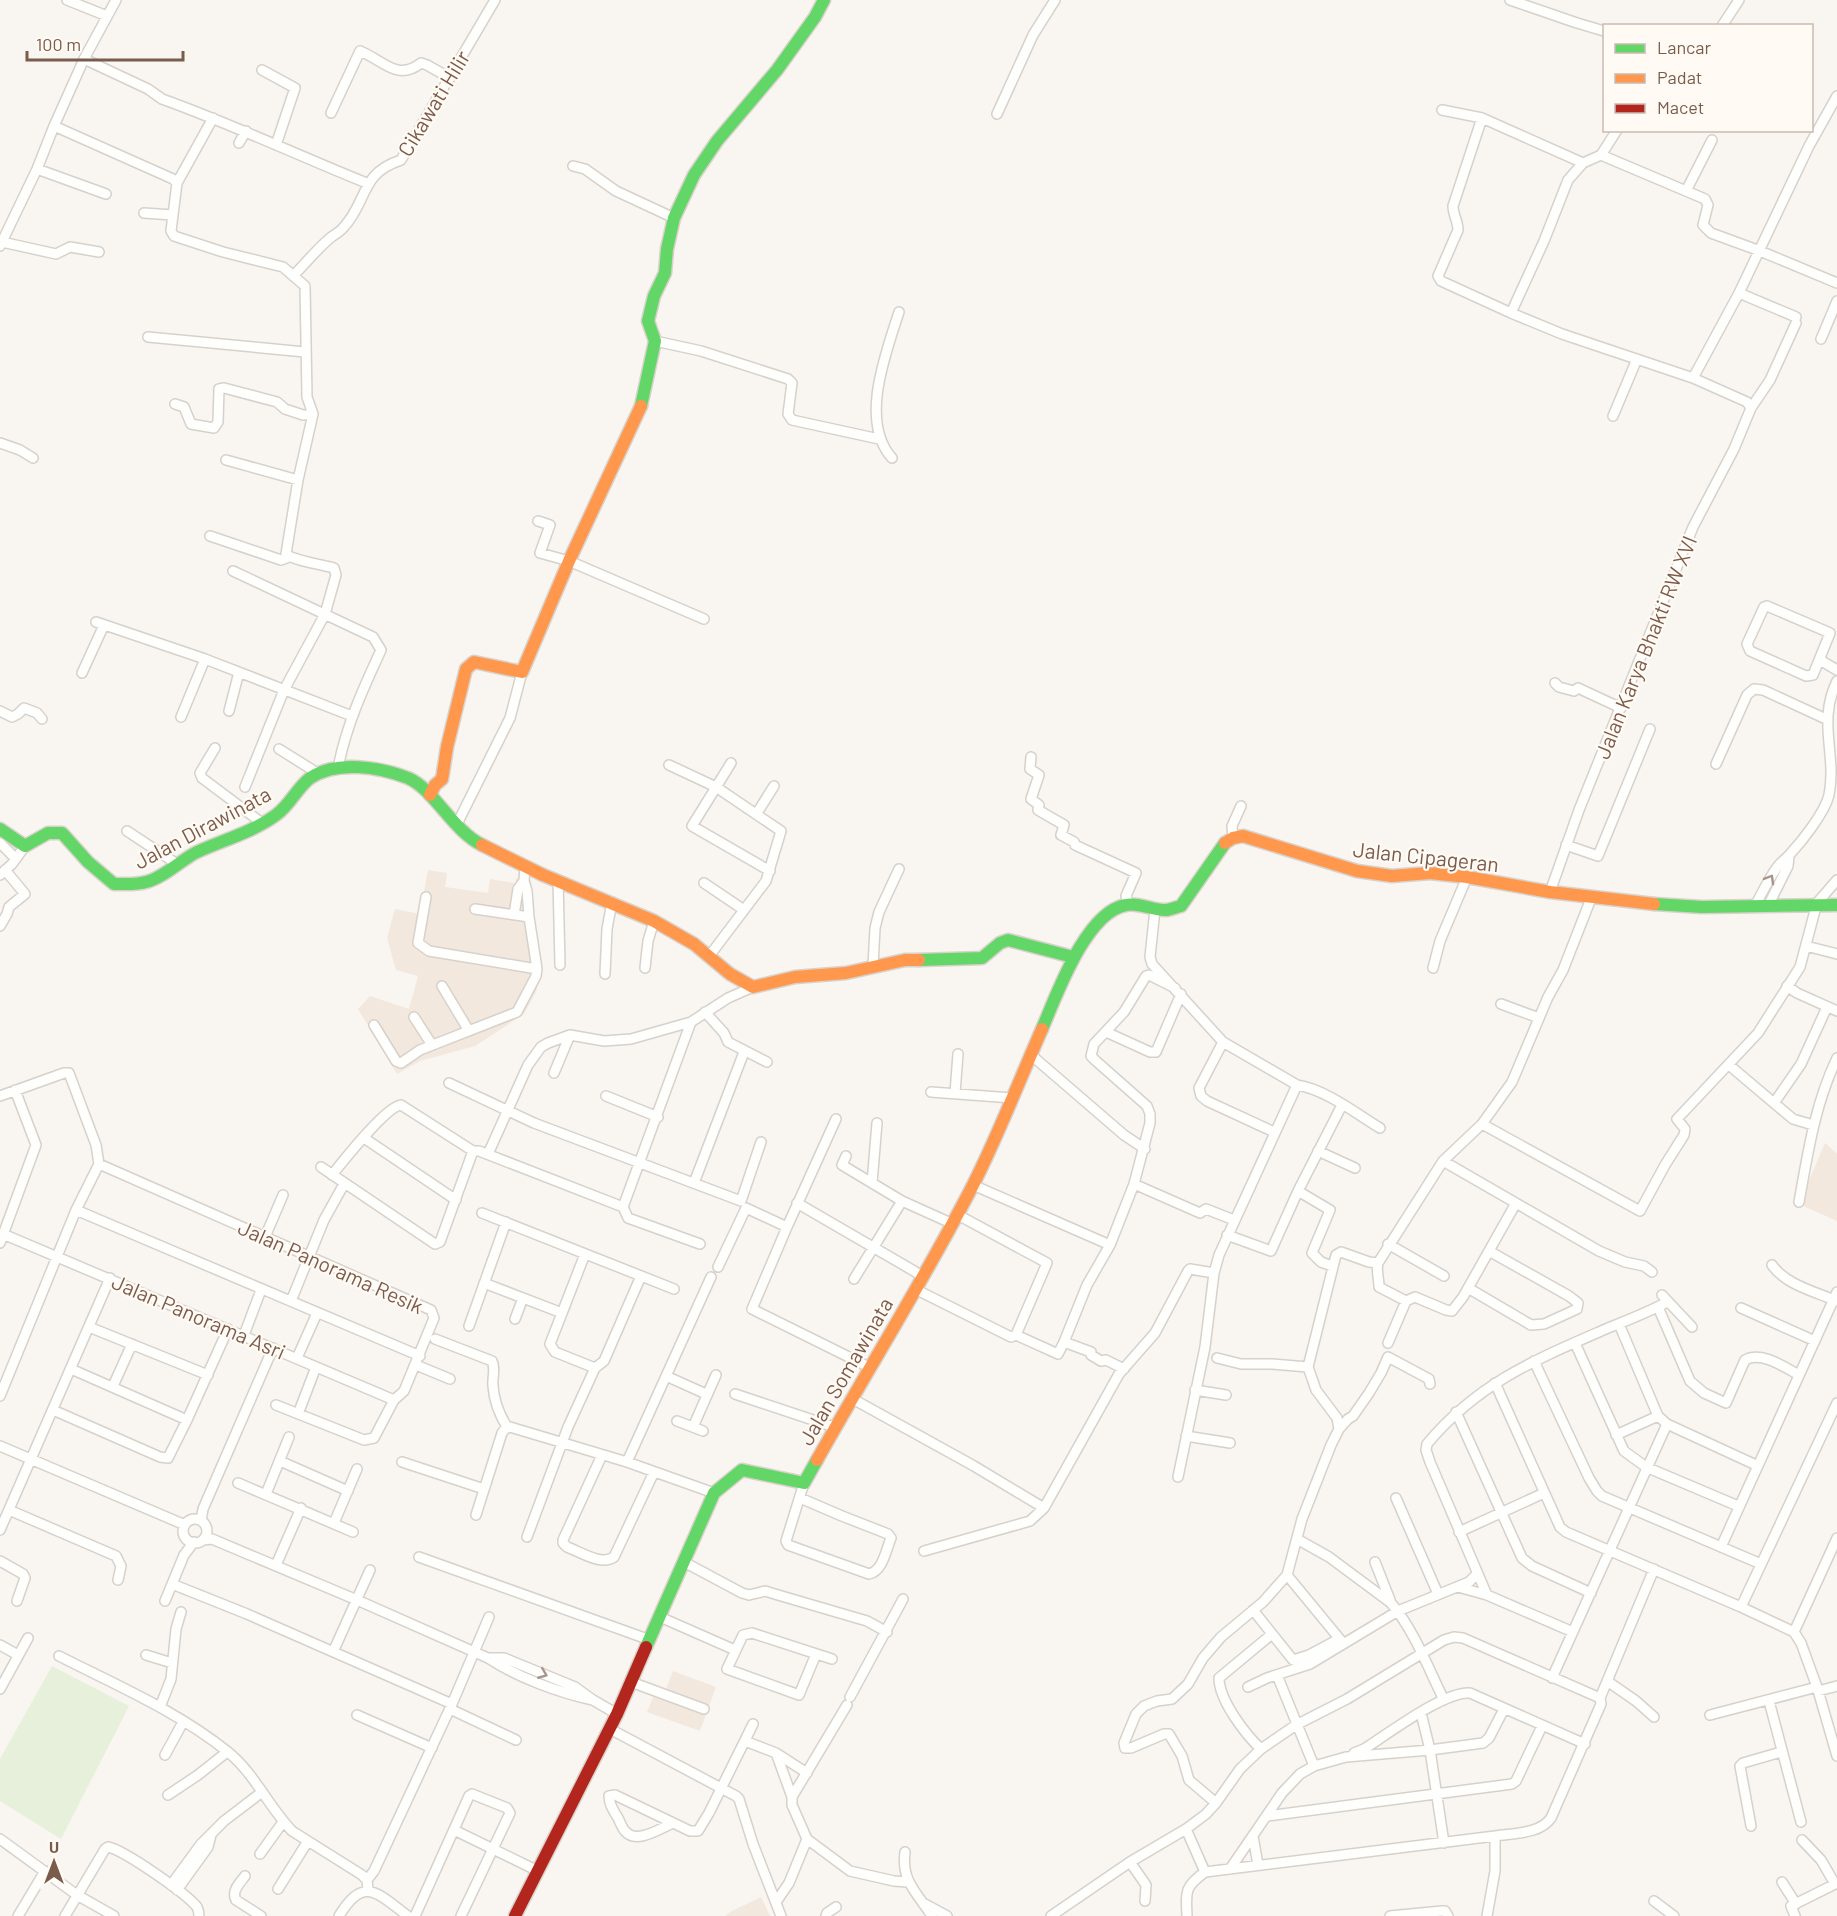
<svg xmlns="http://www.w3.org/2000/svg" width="1837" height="1916" font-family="Barlow,sans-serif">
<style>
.residential{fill:#f2e8de}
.green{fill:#e7f0db}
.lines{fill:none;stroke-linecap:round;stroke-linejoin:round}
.street-casing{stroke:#d7d1cb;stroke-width:12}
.fast-casing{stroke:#d9d2cb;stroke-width:15}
.slow-casing{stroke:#d9d2cb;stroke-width:15}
.jam-casing{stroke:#d9d2cb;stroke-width:15}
.street{stroke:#fefefd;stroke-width:9}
.fast{stroke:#63d668;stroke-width:12}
.slow{stroke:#ff974d;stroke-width:12}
.jam{stroke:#b3261e;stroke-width:12}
.oneway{stroke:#a8958b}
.labels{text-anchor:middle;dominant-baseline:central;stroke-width:4.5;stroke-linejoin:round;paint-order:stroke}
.street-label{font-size:21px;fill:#7a5c4d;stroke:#fffaf3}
</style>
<rect width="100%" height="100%" fill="#f9f5f0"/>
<path class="residential" d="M428,870L447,873L445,887L488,893L490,879L515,883L516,878L531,880L532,916L540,977L536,992L524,1014L475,1046L420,1061L397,1074L358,1009L370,996L409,1009L418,976L396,970L387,938L395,909L420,914Z
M1825,1143L1837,1154V1221L1799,1204Z
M673,1671L716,1687L700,1731L647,1712L654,1695L641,1690L644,1682L666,1689Z
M761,1897L770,1916H725L730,1912Z"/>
<path class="green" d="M52,1666L129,1706L61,1839L0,1801V1759Z"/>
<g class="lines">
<g class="street-casing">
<path id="street" d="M67,0L107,16
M1510,0L1577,23L1604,31
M1722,26L1739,0
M84,59L148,89L162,99C232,124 299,156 369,184
M262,70L295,88L276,145
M1442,110L1482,118L1583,163
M331,113L360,51C383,60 397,82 421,63L427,65L450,78
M997,114L1033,35L1055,0
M1482,118L1453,206C1453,215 1458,221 1458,230L1438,276L1441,281L1511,313
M54,126L173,179L177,183L171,231L174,236L223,252L283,267L305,286L307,397L313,414L298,480L286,554C292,560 323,565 334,568L336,575L325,614L284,690L245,787
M1617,130L1601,155L1583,163L1568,180L1544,241L1511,313L1562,334L1693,378L1747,402L1751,408
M239,143L246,131
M1601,155L1705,199L1708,205L1703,225L1711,233L1760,251L1837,283
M573,166L585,169L616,191L674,218
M37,169L106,194
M177,183L213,118
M1686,191L1712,140
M144,213L173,215
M2,242L56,254L70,247L99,252
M0,246L37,169L54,126L84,59L116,0
M293,276C305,264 316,250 329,239C333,235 339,233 343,228C369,200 359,174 401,160L495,0
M1739,293L1796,317
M148,337L305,352
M1821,339L1837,301
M655,341L701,351L788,379L792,383L788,414L792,420L879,439
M1693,378L1739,293L1809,146L1837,96
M175,404L184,407L191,424L214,428L218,422L219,389L224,388L277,402L285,409L303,415L313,414
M1613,416L1637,359
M0,443L20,450L33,458
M892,458C859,421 886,353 899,312
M226,460L298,480
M538,521L550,525L540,553L569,561L704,619
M210,536L281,560L289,557
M233,571L373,637L381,650C363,689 346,726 338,768
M1767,606L1830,633L1813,675L1806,676L1750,651L1747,644L1764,607Z
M96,622L205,659L352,716
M1820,660L1837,670
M82,673L104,625
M1555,683L1559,687L1574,691L1578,688L1621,708
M0,711L12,717L18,714L24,708L37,713L42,719
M229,711L239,672
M181,717L205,659
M215,748L200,773L202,778L262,823
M279,749L319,774
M1031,757L1030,769L1039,775L1031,799L1039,805L1038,810L1064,825L1061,835L1074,842L1075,845L1136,873L1126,896L1129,904
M731,763L692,826L770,871
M1716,764L1747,695L1754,689L1763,690L1826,719
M669,765L716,787L781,831L766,881L710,955
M757,813L774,786
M456,826L510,718L522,672
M127,831L177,864
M1233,838L1232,826L1241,806
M0,843L16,859
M1566,845L1598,856L1650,729
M0,875L12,864L25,846
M558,880L560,965
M704,883L744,910
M1550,892L1579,810L1693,527L1734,449L1751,408L1770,380L1796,323
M426,897L418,943L429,951L537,969L529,917L527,891L524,881L525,867
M1755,906C1762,893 1769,878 1778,866C1782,861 1787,858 1791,853C1803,840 1825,812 1829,795C1837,754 1817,722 1837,681
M1768,906L1788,866L1789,856
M475,909L529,917
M1155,909L1150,957L1152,964L1223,1042L1297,1085C1325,1089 1357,1114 1380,1128
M514,915L518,889L524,881
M0,926L7,914L9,907L25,894L5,870
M1806,946L1837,954
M873,966L875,928L879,912L899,869
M645,968L648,941L654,921
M1433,968L1440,941L1467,877
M605,974L607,929L612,902
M442,986L469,1031
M1787,986L1797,993L1837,1011
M1501,1004L1539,1018
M705,1012L724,1033L728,1042L767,1062
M414,1017L432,1045
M691,1022L623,1207L628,1218L700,1244
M374,1025L396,1061L401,1063L420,1050L517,1012L536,976L537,969
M1106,1032L1150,1052H1156L1181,994
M1223,1042L1199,1088L1201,1096L1207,1101L1274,1132
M1030,1054L1124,1135L1145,1149
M1729,1065L1793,1119L1813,1125
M554,1073L570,1035
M449,1083L534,1123L741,1201L761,1142
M931,1092L1012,1098
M955,1093L958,1054
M0,1096L64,1073H69L96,1145L99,1164L76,1210L0,1396
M606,1096L658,1117
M1774,1103L1801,1064L1827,1007
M836,1119L787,1227L752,1309L869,1367
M1482,1124L1640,1211L1665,1165L1684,1135L1685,1129L1677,1119L1758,1033L1800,967L1817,903L1837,880
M364,1138L456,1200
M1318,1151L1355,1168
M488,1154L528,1065L541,1047L548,1043L570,1035L604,1041L631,1039L691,1022L728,998L753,987
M846,1156L842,1165L902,1201L953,1224
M1443,1161L1599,1251L1625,1262L1644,1266L1652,1272
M99,1164L431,1310L434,1318L404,1391L394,1400L374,1438L364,1440L276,1405
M321,1167L435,1244L440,1242L473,1151
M332,1175C343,1161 387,1106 401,1105L473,1151H479L623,1207
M694,1183L744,1052
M872,1183L877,1123
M1134,1184L1200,1213L1206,1209L1234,1220
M973,1185L1110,1245
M1298,1191L1330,1210L1312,1253L1321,1262L1332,1266
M1799,1202C1808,1152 1815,1104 1837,1058
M797,1203L914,1271L923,1277
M76,1210L420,1356
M482,1213L674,1289
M3,1234L394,1400
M1227,1235L1271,1251L1298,1191L1342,1105
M265,1237L283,1195
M0,1243L36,1145L15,1090
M1388,1244L1444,1276
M585,1254L550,1344L555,1352L595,1368
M1772,1265C1786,1285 1816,1292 1837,1301
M718,1267L746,1208L787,1227
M854,1279L902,1201
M484,1283L562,1313
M1468,1288L1531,1325L1544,1324L1577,1309L1578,1303L1569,1296L1489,1251
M915,1289L1011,1337L1016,1335L1047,1263L958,1215
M1662,1295L1692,1327
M291,1301L324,1220L344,1184
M1406,1301L1379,1287C1379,1278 1376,1271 1378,1263L1443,1161L1482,1124L1512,1082L1548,997L1563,970L1592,896
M1658,1307L1690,1381L1704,1393L1726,1403L1745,1360C1762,1351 1784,1367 1799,1375
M1741,1308L1815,1341
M515,1319L523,1298
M1619,1324L1658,1416L1667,1424L1756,1465
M469,1326L506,1222
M89,1327L208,1375
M244,1335L261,1290
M1016,1335L1058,1354L1064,1342L1091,1352V1355L1101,1361L1106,1360L1124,1369
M435,1339L492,1361C496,1369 492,1377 493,1386C494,1401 499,1414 507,1427
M1064,1342L1087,1285L1110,1245L1134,1184L1150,1123V1114L1147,1106L1096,1061L1091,1056L1094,1044L1124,1012L1146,976L1149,975L1175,988
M1388,1343L1406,1301L1415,1297L1446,1310L1452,1311L1463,1297L1516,1203
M1575,1343L1624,1451L1646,1467L1738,1506
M297,1358L317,1313
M1217,1358L1241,1364H1272L1308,1367
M1534,1361L1589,1478L1597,1491L1602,1496L1761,1564
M416,1365L450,1379
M71,1369L187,1420
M666,1376L706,1394
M1495,1383L1560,1527L1566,1532L1741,1607L1794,1632L1801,1643L1817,1687L1837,1756
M113,1386L132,1344
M1195,1390L1226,1395
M735,1394L834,1427
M851,1398L974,1466L1044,1508L1119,1374L1155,1333L1188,1271L1190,1269L1214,1273
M53,1410L160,1457L168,1458L187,1420L228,1329
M1456,1412L1522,1558L1532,1566L1591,1593
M298,1414L316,1367
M677,1421L703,1431
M693,1427L716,1375
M1339,1429L1337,1418L1316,1390L1308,1367L1336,1255L1341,1252L1369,1262L1378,1263
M1616,1435L1658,1416
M1186,1436L1230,1443
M0,1446L185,1525
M602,1455L563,1540V1543L567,1547C581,1552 601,1566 614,1557L654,1472
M280,1461L348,1491
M402,1462L484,1489
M627,1462L711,1277
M1178,1477L1205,1347L1214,1273L1219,1255L1297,1085
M238,1483L353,1532
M266,1494L289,1437
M800,1498L842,1516L888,1534L891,1538C886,1550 883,1571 869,1574L788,1545L786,1541L804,1483
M1396,1498L1438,1594
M9,1510L116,1556L121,1566L118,1580
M476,1515L502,1433L505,1429L510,1427L627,1462L714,1493
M183 1531a12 12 0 1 1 24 0a12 12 0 1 1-24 0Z
M201,1521L203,1509L273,1348
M334,1523L357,1469
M0,1530L110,1278
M1459,1532L1544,1493
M527,1537L568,1427L595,1368L604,1361L641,1276
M1297,1539L1329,1557L1391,1603C1414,1630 1428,1668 1444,1700
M203,1540L212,1539L357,1600L488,1658C517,1677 559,1693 593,1700
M1721,1547L1837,1292
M924,1551L1030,1521L1044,1508
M419,1557L650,1640
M0,1561L23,1574L25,1578L17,1601
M684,1562L742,1593L749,1595L765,1591L778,1595L867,1621L887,1632
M1375,1562L1390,1600
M276,1565L301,1508
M1287,1575L1343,1643
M172,1584L247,1614L452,1704
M1458,1587L1487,1595L1573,1632
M1487,1595L1430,1462L1426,1450L1427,1444C1479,1382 1537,1359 1608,1328C1628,1320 1649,1312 1667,1302
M165,1601L184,1555L194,1542
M1741,1607L1837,1403
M1253,1610L1293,1660L1309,1655L1339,1639
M660,1617L735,1650
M1794,1632L1837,1538
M0,1645L18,1655
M333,1652L370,1570
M816,1654L799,1695L727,1669L743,1635L752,1633L832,1659
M146,1655L172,1663
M59,1656C116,1685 177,1711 228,1752C255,1774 268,1806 292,1831L362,1875L367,1880L368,1890
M488,1658H504L575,1687L593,1700L617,1714
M1277,1675L1314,1766
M1552,1678L1667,1424
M1607,1681L1636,1701L1654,1717
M631,1682L704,1709
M1248,1687L1267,1678L1310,1664L1398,1611L1469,1582L1477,1574
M0,1689L28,1638
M1818,1691L1837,1686
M850,1697L903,1599
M1769,1701L1801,1822
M160,1707L171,1679L176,1629L181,1612
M450,1709L516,1740
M1421,1713L1430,1750L1444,1843
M357,1715L432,1748
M1710,1715L1817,1687
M610,1729L736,1796L739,1799L753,1844L781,1916
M745,1741L776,1753L807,1773
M1261,1749C1245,1734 1219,1700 1219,1678L1272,1634
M776,1753L792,1797
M1354,1753L1364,1749C1388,1734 1444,1691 1470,1693L1585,1744
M165,1755L183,1722
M168,1795L198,1775L227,1752
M1216,1803L1189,1780L1182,1756L1169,1734H1164L1131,1748H1125L1124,1743L1136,1714L1144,1706L1157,1701L1172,1699L1188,1684L1203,1658L1221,1637L1263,1602L1287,1575L1302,1519L1331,1445L1339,1429L1348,1419L1353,1416L1369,1393L1381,1373L1388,1357L1429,1379L1430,1384
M1267,1816L1512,1784L1516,1781L1542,1726
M673,1823C661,1828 636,1845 625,1831C622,1828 620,1822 618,1818C614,1811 609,1805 609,1796L615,1795L690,1831H698L709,1813L753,1724
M1751,1826L1740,1766L1743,1763L1781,1752
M1186,1829L1205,1872
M454,1830L538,1871
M1253,1836L1258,1865
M0,1839L77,1895L114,1916
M807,1839L850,1871L894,1881L908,1882
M1802,1840L1821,1860L1835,1884
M905,1852C901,1881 917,1893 932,1916
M260,1854L283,1822
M1130,1862L1146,1885L1145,1901
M1230,1869L1282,1793L1300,1774L1314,1766L1346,1757L1430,1750L1483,1743L1489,1738L1504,1709
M245,1876C240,1883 231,1891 236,1900L261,1916
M367,1880L374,1871L452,1704L489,1617
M1782,1882L1796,1904
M171,1885L201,1844L224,1821L262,1792
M278,1889L308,1841
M177,1890L208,1847L211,1835
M1654,1901L1674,1916
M776,1902L789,1883L807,1839L792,1805V1797L847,1705
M925,1904L947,1916
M18,1916L45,1871
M65,1916L105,1849L108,1847C124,1850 187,1894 197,1907C199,1911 199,1912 199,1916
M339,1916C364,1874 378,1894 408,1916
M415,1916L469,1796L472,1794L507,1808L510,1813L461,1916
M826,1916L827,1913L836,1907
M1051,1916L1130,1862L1186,1829L1206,1814L1216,1803L1240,1769L1261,1749L1296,1725L1347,1699L1444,1640L1454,1637L1463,1638L1600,1698
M1187,1916C1186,1892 1184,1887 1205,1872L1495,1836C1514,1833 1540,1834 1551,1818L1601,1704L1600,1698L1654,1569
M1390,1916L1442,1911H1445L1448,1916
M1487,1916L1495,1871V1836
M1795,1916L1791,1906L1837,1883"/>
</g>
<g class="fast-casing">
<path id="fast" d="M641,406L655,341L648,321L654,296L665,273L667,249L674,218L694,175L717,141L777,70L815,17L824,0
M0,829L25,846L48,833H62L88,862L114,884C124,884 136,885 146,882C163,878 181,860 197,852C223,840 253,832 276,815C290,805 297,788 310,778C337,760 379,767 408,778C434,789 452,830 482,845
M1654,904L1702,907L1837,905
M919,960L982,958L1000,943L1008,940L1073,957
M1042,1029C1057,994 1086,912 1126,905C1139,902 1154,911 1167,910C1172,909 1177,907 1181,906L1225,843
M646,1647L714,1493L742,1470L804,1483L817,1460"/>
</g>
<g class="slow-casing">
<path id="slow" d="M430,795L435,785L442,779L447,747L466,669L474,662L522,672L569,561L641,406
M1225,843L1233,838L1243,836L1357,871L1392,876L1430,873L1467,877L1550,892L1654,904
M482,845L543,875L654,921L694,944L730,974L753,987L795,977L846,973L905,960H919
M817,1460C868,1369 924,1280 972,1187C998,1136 1019,1081 1042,1029"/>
</g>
<g class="jam-casing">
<path id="jam" d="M515,1916L617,1714L646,1647"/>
</g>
<use href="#street" class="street"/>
<use href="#fast" class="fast"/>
<use href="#slow" class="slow"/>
<use href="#jam" class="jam"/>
</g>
<defs><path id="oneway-chevron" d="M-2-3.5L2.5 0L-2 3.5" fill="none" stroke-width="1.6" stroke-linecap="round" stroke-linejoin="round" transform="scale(1.5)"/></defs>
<g class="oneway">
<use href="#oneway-chevron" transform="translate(1770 879) rotate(-60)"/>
<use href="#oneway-chevron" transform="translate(543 1674) rotate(22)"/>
</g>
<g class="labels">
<g class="street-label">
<text transform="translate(433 103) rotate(-59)">Cikawati Hilir</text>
<text transform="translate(1645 647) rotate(-68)">Jalan Karya Bhakti RW XVI</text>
<text transform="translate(202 827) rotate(-28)">Jalan Dirawinata</text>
<text transform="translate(1426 856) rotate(6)">Jalan Cipageran</text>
<text transform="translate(331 1266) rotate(24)">Jalan Panorama Resik</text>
<text transform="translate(199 1316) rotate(23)">Jalan Panorama Asri</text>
<text transform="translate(845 1371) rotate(-60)">Jalan Somawinata</text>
</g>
</g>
<rect x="1603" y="24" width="210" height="108" fill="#fffaf3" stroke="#cabbb1" stroke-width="1.5"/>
<rect x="1615" y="44" width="30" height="9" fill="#63d668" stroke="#cabbb1" stroke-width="1.5"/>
<text x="1657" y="54" font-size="18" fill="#7a5c4d">Lancar</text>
<rect x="1615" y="74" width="30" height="9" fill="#ff974d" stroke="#cabbb1" stroke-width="1.5"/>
<text x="1657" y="84" font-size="18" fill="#7a5c4d">Padat</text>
<rect x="1615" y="104" width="30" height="9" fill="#b3261e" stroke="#cabbb1" stroke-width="1.5"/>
<text x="1657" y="114" font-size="18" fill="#7a5c4d">Macet</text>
<g transform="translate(54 1862)" stroke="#fffaf3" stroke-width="4.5" paint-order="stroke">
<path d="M0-4.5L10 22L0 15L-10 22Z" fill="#7a5c4d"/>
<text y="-9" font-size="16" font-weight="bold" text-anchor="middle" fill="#7a5c4d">U</text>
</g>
<path d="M27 51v9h156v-9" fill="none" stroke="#7a5c4d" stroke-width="3"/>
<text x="36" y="51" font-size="18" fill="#7a5c4d" stroke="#fffaf3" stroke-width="4.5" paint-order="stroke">100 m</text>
</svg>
